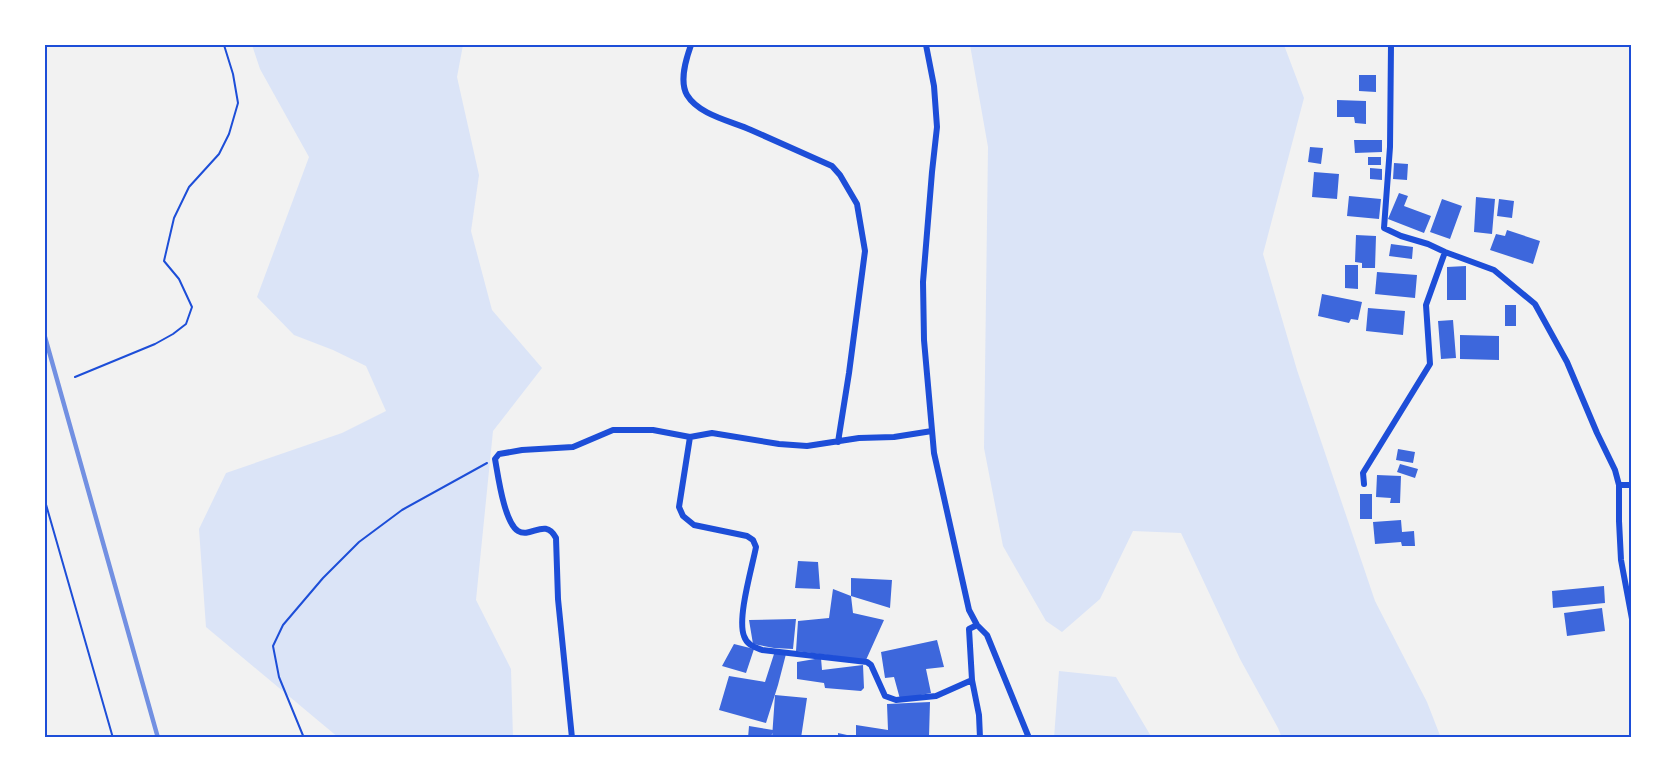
<svg xmlns="http://www.w3.org/2000/svg" width="1677" height="783" font-family="'Public Sans',sans-serif">
<style>
.green{fill:#dbe4f7}
.building{fill:#3d67dc}
.lines{fill:none;stroke-linecap:round;stroke-linejoin:round}
.path{stroke:#1d4ed8;stroke-width:2}
.minor{stroke:#1d4ed8;stroke-width:6}
.rail{stroke:#7290e2;stroke-width:4.5}
.neatline{fill:none;stroke:#1d4ed8;stroke-width:2}
</style>
<rect width="100%" height="100%" fill="#f2f2f2"/>
<path class="green" d="M252,45H463L457,77L479,175L471,231L492,310L542,368L493,431L476,600L511,669L513,738H339L206,627L199,529L226,473L342,433L386,411L366,366L333,350L294,335L257,297L309,157L260,69Z
M970,45H1284L1304,98L1263,254L1297,370L1375,601L1427,702L1441,738H1282L1278,728L1240,659L1181,533L1133,531L1100,599L1062,632L1046,621L1003,546L984,448L988,147Z
M1059,671L1116,677L1152,738H1054Z"/>
<path class="building" d="M1359,75H1376V92L1359,91Z
M1337,100L1366,101V124L1355,123L1354,117H1337Z
M1354,140H1382V152L1355,153Z
M1310,147L1323,148L1321,164L1308,162Z
M1368,157H1381V165H1368Z
M1394,163L1408,164L1407,180L1393,179Z
M1370,168L1382,169V180L1370,179Z
M1314,172L1339,174L1337,199L1312,197Z
M1399,193L1408,196L1404,206L1431,216L1424,233L1388,219Z
M1349,196L1381,199L1379,219L1347,216Z
M1476,197L1495,199L1492,234L1474,232Z
M1442,199L1462,206L1450,239L1430,232Z
M1499,199L1514,201L1512,218L1497,216Z
M1507,230L1540,241L1533,264L1490,250L1496,234L1505,236Z
M1356,235L1376,236L1375,268H1362V263L1355,262Z
M1391,244L1413,247L1412,259L1389,256Z
M1345,265H1358V289L1345,288Z
M1466,266V300H1447V267Z
M1377,272L1417,275L1415,298L1375,294Z
M1322,294L1362,302L1358,320L1351,319L1349,323L1318,316Z
M1505,305H1516V326H1505Z
M1368,308L1405,311L1403,335L1366,331Z
M1453,320L1456,358L1441,359L1438,321Z
M1460,335L1499,336V360L1460,359Z
M1398,449L1415,452L1413,463L1396,460Z
M1400,464L1418,469L1415,478L1397,472Z
M1377,475L1401,476L1400,503H1390L1391,498L1376,497Z
M1360,494H1372V519H1360Z
M1401,520L1402,532L1414,531L1415,546H1402L1401,542L1375,544L1373,522Z
M798,561L818,562L820,589L795,588Z
M851,578L892,580L890,608L851,596Z
M1604,586L1605,603L1553,608L1552,591Z
M833,589L851,596L853,613L884,620L866,660L796,651L798,621L829,618Z
M1602,608L1605,631L1567,636L1564,613Z
M796,619L793,649L774,648L753,644L749,620Z
M937,640L944,667L926,669L931,693L900,699L894,677L885,678L881,652Z
M734,644L754,649L746,673L722,666Z
M774,654H786L778,685L766,723L719,710L729,676L765,682Z
M821,658L822,670L863,665L864,688L861,691L825,688L824,683L797,679V662Z
M775,695L807,698L801,738H772Z
M930,702L929,737L928,738H838V733L856,737V725L888,730L887,704Z
M749,726L773,730L771,738H748Z"/>
<g class="lines">
<path class="path" d="M75,377L155,344L173,334L186,324L192,307L179,279L164,261L174,218L189,187L219,154L229,134L238,103L233,74L224,45
M45,501L113,738
M304,738L279,677L273,646L283,625L323,578L359,542L402,510L487,463"/>
<path class="minor" d="M691,45C686,59 679,81 687,95C699,115 731,121 751,130C778,142 805,154 832,166L840,175L857,204L865,251L849,373L838,442
M926,45L934,86L937,127L932,172L923,282L924,340L934,453L969,610L977,625L987,635L1029,738
M1391,45L1390,147L1384,228L1401,236L1428,244L1445,252L1494,270L1535,304L1567,362L1597,433L1615,470L1619,485V521L1621,560L1632,619
M690,437L679,507L683,516L694,525L747,536L753,540L756,547C752,568 737,618 744,636C747,645 754,647 762,650L867,662L871,665L885,696L896,700L936,696L972,680
M1364,484L1363,473L1430,364L1426,305L1445,252
M1619,485H1632
M977,625L969,629L972,680L979,715L980,738
M572,738L558,599L556,538C545,517 531,539 518,531C504,522 498,475 495,459L499,454L522,450L573,447L613,430H653L690,437L712,433L779,444L807,446L859,438L894,437L932,431"/>
<path class="rail" d="M45,337L158,738"/>
</g>
<rect width="1677" height="783" fill="none" stroke="#ffffff" stroke-width="93"/>
<rect x="46" y="46" width="1584" height="690" class="neatline"/>
</svg>
